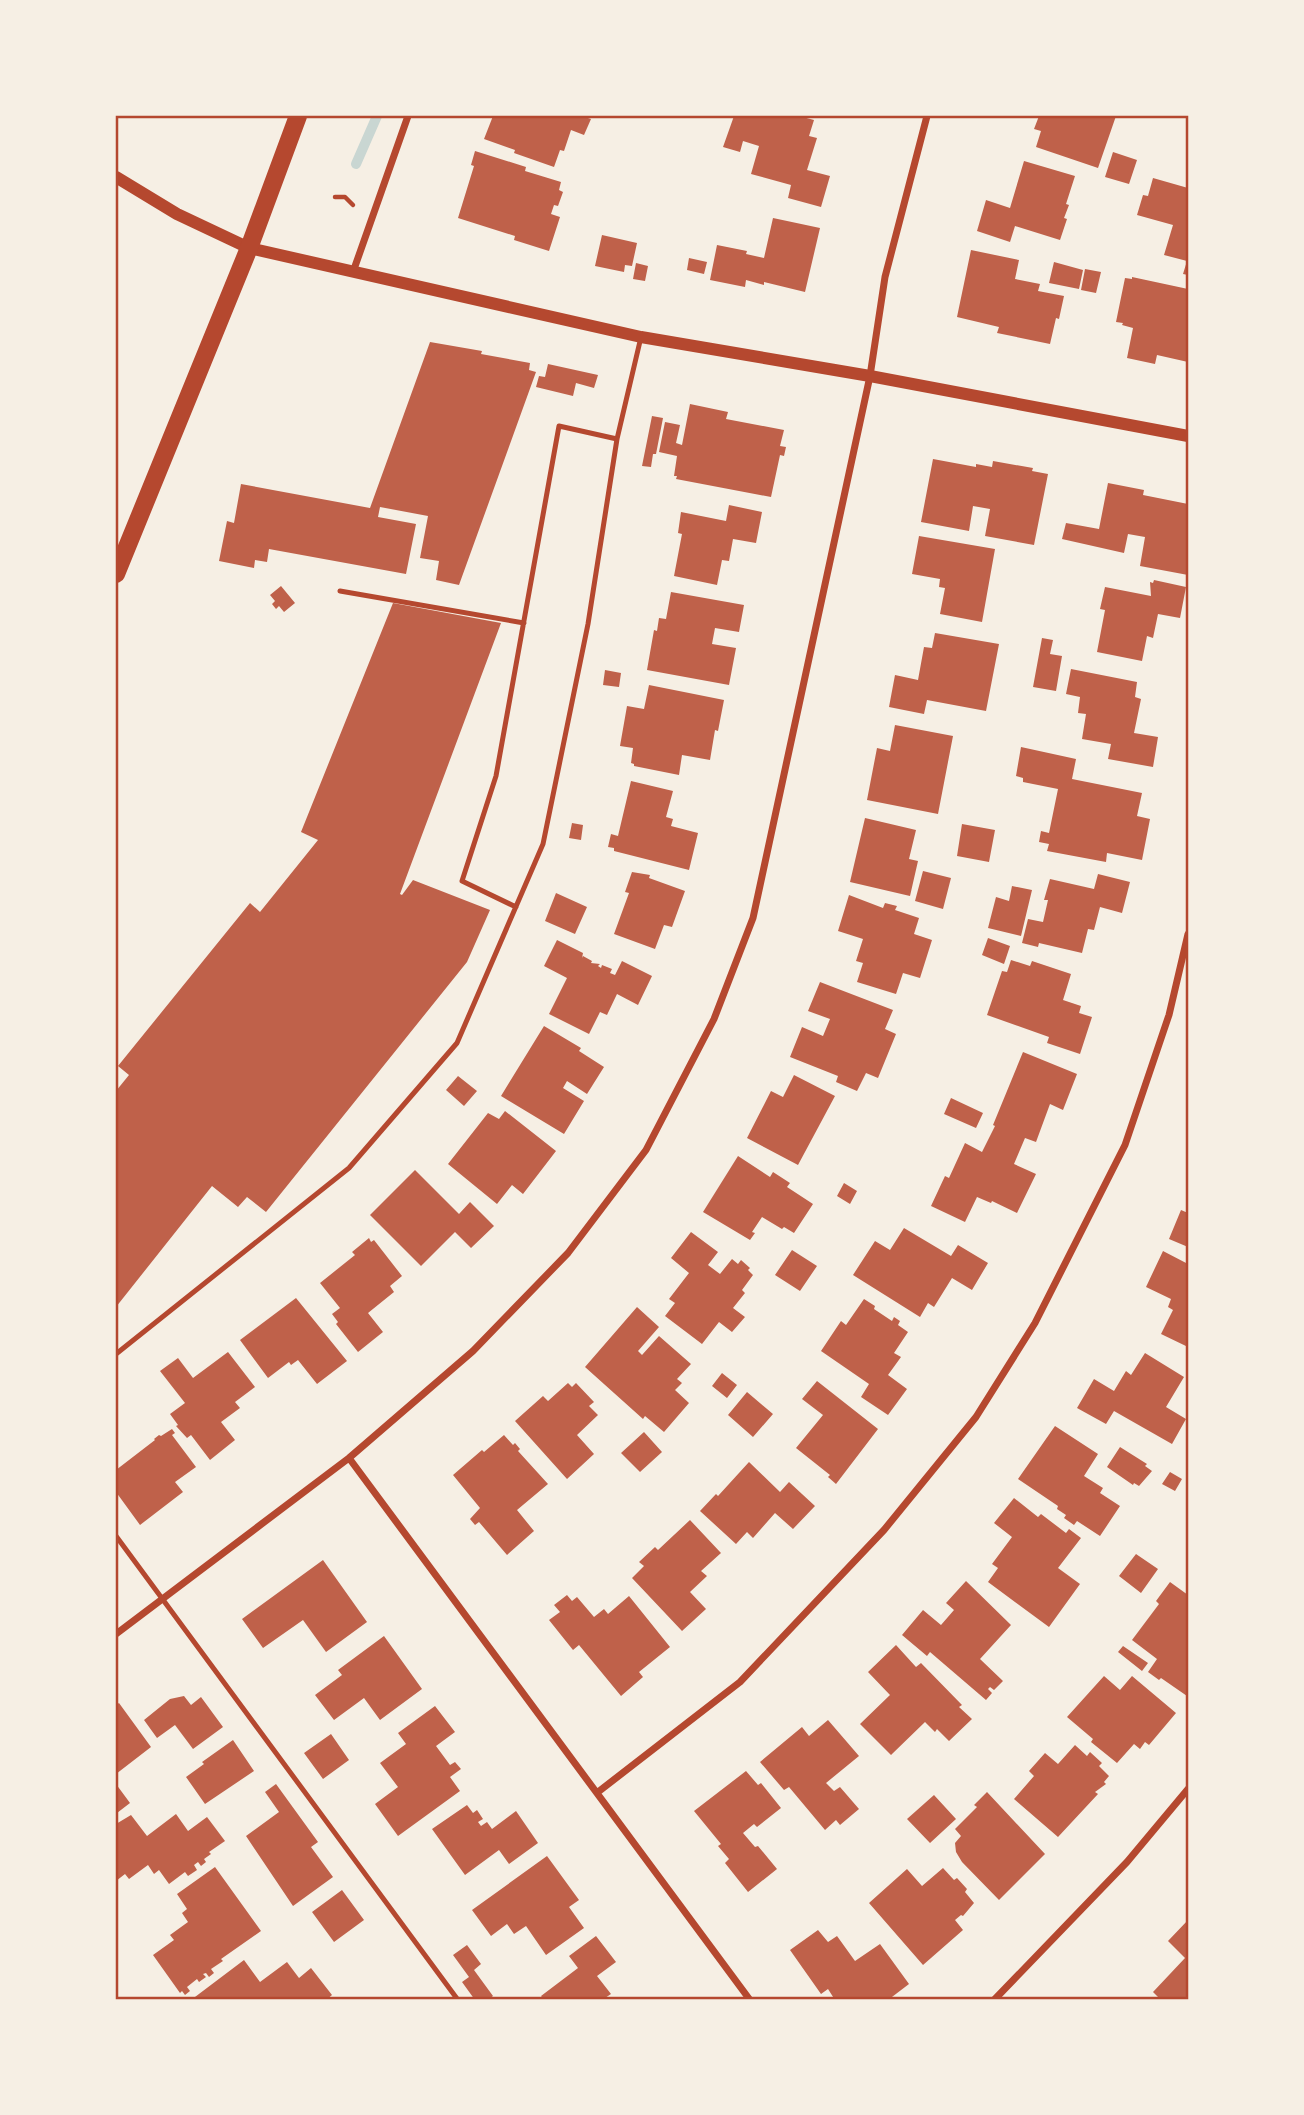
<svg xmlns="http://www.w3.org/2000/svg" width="1304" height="2115" font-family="'Open Sans',sans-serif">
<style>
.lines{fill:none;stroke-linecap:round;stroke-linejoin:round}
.stream{stroke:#c9d6d2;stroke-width:10}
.building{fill:#bf614a}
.path{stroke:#b5482f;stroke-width:4.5}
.service{stroke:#b5482f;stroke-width:5}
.minor{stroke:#b5482f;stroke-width:7}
.tertiary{stroke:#b5482f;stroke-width:12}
.primary{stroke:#b5482f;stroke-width:18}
.neatline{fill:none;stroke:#b5482f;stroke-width:2.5}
</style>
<rect width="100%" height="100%" fill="#f6efe4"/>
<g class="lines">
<path class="stream" d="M356,164L377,116"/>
</g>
<path class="building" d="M493,116H582L591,119L584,135L571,130L564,151L560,150L554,167L514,153L515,150L484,139Z
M734,116H799L814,120L809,136L817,138L807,170L830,176L821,207L788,198L791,185L751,174L759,146L743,141L740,152L723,147Z
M1039,116H1116L1098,168L1036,147L1041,131L1034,129Z
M475,151L526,167L525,171L561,182L559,190L563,192L558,206L554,205L551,214L560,217L549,251L514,240L515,236L458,218L474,166L471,165Z
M1113,152L1137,160L1129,184L1105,177Z
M1024,161L1075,176L1066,204L1069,205L1064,218L1067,219L1060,240L1015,226L1010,242L977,231L986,200L1010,208Z
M1153,178L1188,188V275L1183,274L1187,261L1164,255L1173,225L1137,215L1143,195L1148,196Z
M773,218L820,228L805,292L764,282V285L746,280L745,287L710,280L717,245L747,251L746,254L764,258Z
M602,235L637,243L632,266L625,265L624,272L595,266Z
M971,250L1019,260L1015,279L1040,284L1038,291L1064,296L1059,319L1056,318L1050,344L997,333L999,327L957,317Z
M689,258L707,262L704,274L687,270Z
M1054,262L1083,270L1079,289L1049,283Z
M636,263L648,266L645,281L633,279Z
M1085,269L1101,272L1096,293L1081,290Z
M1132,277L1188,289V362L1157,355L1155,364L1127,358L1133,328L1122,325L1123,323L1116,322L1125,278L1132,279Z
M430,342L482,351L481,354L530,363L529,370L536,372L459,585L436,580L439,561L420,558L428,516L380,507L378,517L416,524L406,574L269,549L267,562L255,560L254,568L219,561L227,521L234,523L241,484L370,508Z
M548,364L598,375L594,388L576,383L573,396L536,387L539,376L545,377Z
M690,404L728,412L726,419L784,430L780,446L786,447L784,456L780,455L771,497L676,479L677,476H674L677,456L659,452L665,422L680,425L676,443L682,445Z
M652,416L663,418L656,454H653L651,467L642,466Z
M933,459L976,467V464L992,467L993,461L1033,468L1032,471L1048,474L1034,545L985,536L990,509L973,506L969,531L921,522Z
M1108,483L1144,490L1143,495L1188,504V575L1140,566L1145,537L1128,534L1124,553L1062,539L1066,523L1099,529Z
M729,505L762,512L756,543L733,539L729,561L722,560L717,585L674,576L682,534L678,533L681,512L726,521Z
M919,536L995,549L982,622L940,614L945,588L939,587L940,579L912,574Z
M1154,580L1186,587L1180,618L1158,614L1153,638L1147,636L1142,661L1097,652L1105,610L1100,609L1105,587L1151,596L1150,582L1153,583Z
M281,586L295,603L284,612L279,606L276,609L272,604L275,601L270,595Z
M671,592L744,605L739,632L715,628L712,644L736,648L729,685L647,670L654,630L657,631L659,618L666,619Z
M393,603L501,623L400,894L402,895L413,880L490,910L467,962L266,1212L247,1197L238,1207L212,1186L116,1307V1091L129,1075L118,1066L250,903L260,912L318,840L301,832Z
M935,633L999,644L986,711L927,700L924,714L889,707L895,675L918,680L924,647L932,648Z
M1042,638L1053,640L1050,654L1062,656L1056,691L1033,687Z
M1071,669L1137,682L1135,697L1141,699L1134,733L1158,737L1153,767L1108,759L1111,744L1082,739L1086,714L1078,713L1080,697L1066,694Z
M605,670L621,673L619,687L603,685Z
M649,685L724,700L718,731L715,730L710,760L682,755L679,775L634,766V764L631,763L633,748L620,746L627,706L644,709Z
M895,725L953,736L938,814L867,800L877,748L890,751Z
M1021,747L1076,759L1072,779L1142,793L1137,816L1150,819L1142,860L1107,853L1106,862L1047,851L1049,844L1039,842L1041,831L1049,833L1058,789L1023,782V778L1016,776Z
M631,781L673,791L666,817L673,819L671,826L698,833L689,870L614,851V848L608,847L611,834L618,836Z
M865,818L916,830L909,859L918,861L910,896L850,882Z
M572,823L583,825L581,840L569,838Z
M962,824L995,830L989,862L957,856Z
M923,871L951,878L943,909L915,901Z
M632,872L650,875L649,878L685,891L672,927L664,925L655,949L614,934L629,893L625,892Z
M1098,874L1130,882L1122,913L1100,907L1094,930L1088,929L1082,953L1039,943L1038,947L1022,943L1028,919L1043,922L1048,900H1044L1050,879L1094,889Z
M1012,886L1032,890L1021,936L988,928L996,897L1009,901Z
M556,893L587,907L575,934L545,921Z
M849,895L883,908L885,903L897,906L895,910L919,918L914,934L932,940L920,978L903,973L896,994L857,982L863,963L856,961L863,939L838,931Z
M988,938L1010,946L1004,964L982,955Z
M557,940L583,953L582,958L583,956L592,961L591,963L600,964L598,966L601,968L602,965L612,969L610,973L615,975L622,961L652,976L638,1005L617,994L607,1015L600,1012L589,1034L549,1014L567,978L544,966Z
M1011,960L1030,966L1032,961L1071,974L1063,1000L1081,1006L1079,1013L1092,1017L1080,1054L1047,1043L1049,1037L987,1015L1002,971L1007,972Z
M820,982L893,1010L885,1029L896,1034L878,1078L866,1073L857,1091L836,1082L838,1076L790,1057L802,1027L823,1036L830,1019L808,1011Z
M544,1026L581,1048L579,1051L604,1067L587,1094L567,1081L563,1088L584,1101L564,1134L501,1096Z
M1023,1052L1077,1074L1063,1110L1050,1104L1036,1142L1025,1138L1014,1164L1036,1174L1017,1213L992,1201L991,1203L977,1197L965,1222L931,1206L945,1176L949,1178L965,1143L982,1152L995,1126L993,1125Z
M794,1075L835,1096L798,1165L747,1138L771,1091L783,1097Z
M458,1076L477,1091L464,1106L446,1090Z
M951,1098L983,1113L976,1128L944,1114Z
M505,1111L556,1151L523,1194L512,1185L497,1204L448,1164L488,1113L499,1119Z
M738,1156L770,1177L773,1172L790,1183L787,1187L813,1204L794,1233L784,1227L782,1229L762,1217L752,1232L755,1233L750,1240L703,1212Z
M415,1170L459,1214L470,1202L494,1226L471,1248L455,1232L421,1266L370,1215Z
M844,1183L857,1191L850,1204L837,1196Z
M1181,1210L1188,1213V1247L1169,1239Z
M904,1228L951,1256L958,1245L988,1263L972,1290L952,1278L934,1307L928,1303L920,1317L853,1275L875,1241L890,1250Z
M691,1232L718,1252L708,1265L720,1274L732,1259L738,1264L741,1260L750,1268L748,1270L753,1275L742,1290L745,1293L733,1308L745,1317L732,1332L719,1322L702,1344L665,1316L675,1303L669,1299L689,1273L671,1258Z
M369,1238L371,1242L374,1240L402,1276L390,1286L394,1292L368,1313L383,1332L358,1352L336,1324L338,1322L332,1314L340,1308L320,1283L355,1255L352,1252Z
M792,1250L817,1266L800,1291L775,1275Z
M1163,1251L1188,1264V1347L1161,1334L1173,1310L1168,1307L1171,1299L1146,1287Z
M296,1298L347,1361L317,1384L298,1360L291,1365L289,1362L268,1378L240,1340Z
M864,1299L875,1306L874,1309L892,1321L894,1317L900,1321L898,1325L908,1332L894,1353L901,1357L888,1375L907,1389L888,1415L861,1397L869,1384L821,1351L841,1321L846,1325Z
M637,1307L659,1327L638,1351L642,1355L659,1336L691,1364L677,1379L682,1383L675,1390L689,1403L664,1432L645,1416L643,1419L585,1367Z
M228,1352L255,1387L235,1402L240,1408L221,1422L235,1440L210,1460L191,1435L187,1438L176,1426L178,1425L170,1414L185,1403L160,1371L178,1358L193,1378Z
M1145,1353L1184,1377L1166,1407L1186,1419L1172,1444L1114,1411L1106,1424L1077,1408L1094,1379L1114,1391L1126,1371L1131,1375Z
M722,1373L737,1385L727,1398L712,1386Z
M817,1381L878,1429L836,1484L828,1477L830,1475L796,1448L823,1415L802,1399Z
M568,1383L572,1387L576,1383L594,1402L589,1406L598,1415L577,1435L594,1454L567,1479L515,1421L543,1396L548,1401Z
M747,1392L773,1414L753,1437L728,1415Z
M1055,1426L1098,1454L1084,1476L1103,1488L1100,1493L1120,1506L1100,1536L1077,1521L1074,1525L1064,1518L1066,1515L1057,1509L1058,1506L1018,1479Z
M172,1429L175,1433L172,1435L196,1467L175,1482L183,1492L140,1525L116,1492V1470L155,1440L154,1439L159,1435L161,1436Z
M644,1432L662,1452L640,1472L621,1453Z
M504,1435L513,1445L515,1443L520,1449L518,1451L548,1484L517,1510L534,1531L507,1555L479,1522L475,1525L470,1519L480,1508L453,1475L482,1450L484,1452Z
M1120,1447L1147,1464L1145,1466L1152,1471L1139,1486L1134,1483L1133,1485L1107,1467Z
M749,1462L780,1492L789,1482L815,1506L793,1529L775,1513L753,1538L747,1532L736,1544L700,1511L716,1494L718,1496Z
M1170,1472L1182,1479L1175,1491L1162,1484Z
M1014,1498L1038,1517L1041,1514L1066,1533L1069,1529L1081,1538L1058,1568L1080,1584L1049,1627L988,1582L998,1568L992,1564L1012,1537L994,1523Z
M690,1520L721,1553L701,1571L707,1576L690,1592L706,1609L682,1631L632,1578L644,1566L639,1562L655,1547L658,1550Z
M1136,1554L1158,1569L1141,1593L1119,1576Z
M323,1560L367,1622L326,1652L303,1620L263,1648L242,1619Z
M966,1581L1011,1625L980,1659L1003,1681L994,1690L990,1687L988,1689L992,1693L986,1700L930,1652L927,1656L902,1635L923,1610L941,1625L954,1610L946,1603Z
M1170,1582L1188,1595L1187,1696L1161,1678L1159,1680L1148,1672L1157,1659L1132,1640L1159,1604L1156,1601Z
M567,1595L572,1601L577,1597L594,1617L604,1609L608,1614L629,1596L670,1647L639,1672L643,1677L621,1696L579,1645L573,1650L549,1620L560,1612L554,1605Z
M384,1636L422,1689L380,1720L364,1698L334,1720L315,1695L342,1675L338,1670Z
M896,1645L916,1667L921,1663L962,1705L959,1707L972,1719L949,1741L937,1729L935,1732L925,1722L891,1755L860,1724L890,1695L868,1672Z
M1123,1646L1148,1663L1142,1671L1118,1652Z
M1104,1676L1120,1690L1132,1676L1176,1713L1149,1745L1145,1742L1140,1749L1134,1744L1117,1763L1091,1742L1093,1739L1067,1717Z
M184,1696L191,1705L201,1697L223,1727L193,1749L175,1725L157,1738L144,1720L170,1699Z
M119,1703L151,1747L116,1774V1705Z
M435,1706L455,1732L436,1746L450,1765L455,1762L461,1769L450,1777L460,1791L398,1836L375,1804L398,1787L380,1763L406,1744L398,1733Z
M828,1720L859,1756L826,1783L834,1791L840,1787L859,1809L840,1825L836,1820L825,1830L789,1787L784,1790L760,1762L802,1727L809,1736Z
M331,1734L349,1760L323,1779L304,1753Z
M233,1740L254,1771L205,1804L186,1777L204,1764L202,1762Z
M1075,1745L1087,1756L1090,1752L1102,1763L1099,1766L1109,1776L1104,1782L1106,1784L1095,1792L1098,1794L1058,1837L1014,1799L1034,1776L1029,1771L1045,1753L1058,1764Z
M746,1771L758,1785L761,1783L781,1808L757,1827L754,1824L743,1833L755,1847L758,1846L777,1869L748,1892L725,1863L729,1859L718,1846L721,1844L694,1811Z
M116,1784L130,1803L117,1813L116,1811Z
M276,1784L318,1842L311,1847L333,1877L293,1906L246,1836L279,1812L265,1792Z
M987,1792L1045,1854L999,1900L962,1862L956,1852L955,1843L961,1836L955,1829L977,1807L974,1805Z
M934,1795L956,1819L930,1843L907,1819Z
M467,1805L473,1813L477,1810L483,1819L478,1822L481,1826L487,1822L492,1829L516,1811L538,1843L509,1864L499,1850L465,1875L432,1829Z
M176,1814L188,1831L207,1817L225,1841L209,1852L211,1854L204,1859L206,1862L201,1866L198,1862L194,1865L197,1870L188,1876L185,1872L169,1884L159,1870L154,1874L148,1865L129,1879L125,1874L116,1881V1824L131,1815L147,1836Z
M547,1856L579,1900L569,1907L584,1928L546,1955L526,1926L514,1934L507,1924L491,1936L472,1910Z
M215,1867L261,1931L221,1959L223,1961L211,1969L214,1973L209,1977L206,1973L203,1974L206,1977L199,1982L197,1979L187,1987L190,1991L185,1995L182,1991L180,1993L153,1955L174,1940L170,1935L188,1922L182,1913L187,1909L177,1894Z
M943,1868L954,1880L957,1878L967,1889L965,1892L974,1903L963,1916L961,1915L955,1920L963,1930L923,1965L869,1903L907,1869L922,1886Z
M342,1890L364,1920L334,1942L312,1912Z
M1188,1920V2000H1161L1153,1992L1185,1958L1168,1941Z
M818,1930L828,1942L837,1936L855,1961L880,1944L909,1984L888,2000H835L828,1989L821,1994L790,1950Z
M596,1936L616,1962L597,1976L611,1994L605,1998L606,2000H544L541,1996L578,1968L569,1956Z
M467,1945L481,1964L474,1970L493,1996L488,2000H475L462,1982L469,1977L453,1955Z
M244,1960L260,1982L287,1962L299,1978L311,1968L332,1995L326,2000H191Z"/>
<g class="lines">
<path class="path" d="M335,197H345L353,205"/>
<path class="service" d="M340,591L524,623
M516,907L462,881L496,776L559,426L617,439
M116,1354L349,1168L457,1043L543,844L588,624L617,439L641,337
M116,1536L458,2000"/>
<path class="minor" d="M353,272L408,116
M349,1458L750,2000
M116,1634L349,1458L473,1351L568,1253L646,1150L714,1019L753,918L870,376L885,277L927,116
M598,1792L740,1682L884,1530L976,1417L1035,1323L1125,1145L1169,1015L1188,934
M994,2000L1127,1862L1188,1789"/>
<path class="tertiary" d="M116,177L177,214L249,248L641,337L870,376L1188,436"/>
<path class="primary" d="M116,574L249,248L298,116"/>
</g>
<rect width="1304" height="2115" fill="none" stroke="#f6efe4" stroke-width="234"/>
<rect x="117" y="117" width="1070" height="1881" class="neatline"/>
</svg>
